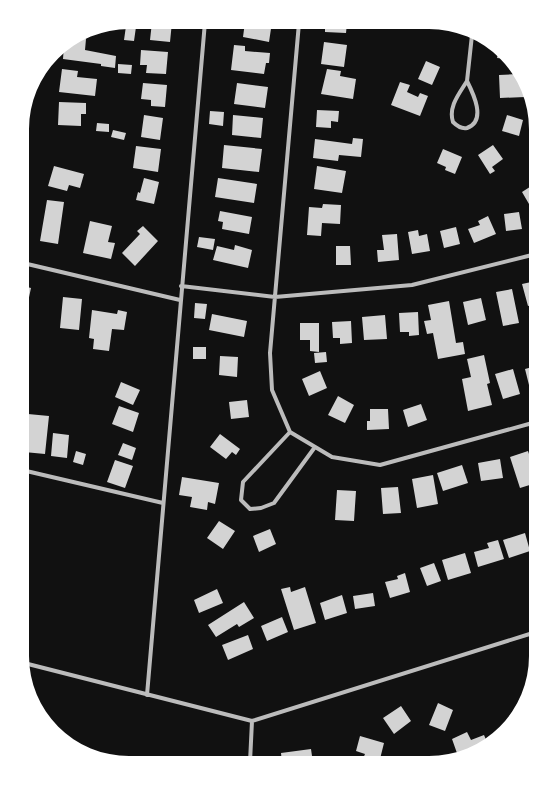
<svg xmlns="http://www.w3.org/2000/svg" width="558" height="785" font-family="Inter,sans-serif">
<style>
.building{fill:#d3d3d3}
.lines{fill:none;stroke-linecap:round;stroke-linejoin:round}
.minor{stroke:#bcbcbc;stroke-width:4}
</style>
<rect width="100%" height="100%" fill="#111"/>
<path class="building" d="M152,22H172L170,42L150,40Z
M245,22H272L269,42L243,37Z
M325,23H347L346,33L325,32Z
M126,26L136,27L134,41L124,40Z
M77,38L86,39L85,50L116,56L115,68L101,66V64L63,59L64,45Z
M324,42L347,45L344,67L321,64Z
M234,45L245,46V51L270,53L269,63H266L264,74L231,70Z
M141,50L168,52L166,74L146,73L147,65H140Z
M499,50L507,59L497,58Z
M426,61L440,67L432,85L418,79Z
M118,64L132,65L131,74L118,73Z
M62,69L78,71L77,77L97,79L95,96L59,92Z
M327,69L341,71L340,76L356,79L353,99L321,94Z
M518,74L524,81L525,97L500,98L499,75Z
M400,82L410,85L407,92L418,97L420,93L428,96L420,116L391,105Z
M143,83L167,85L165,107L151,106V100L141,99Z
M237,83L268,87L265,108L234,104Z
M59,102L86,103V114H81V126L58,125Z
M317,110L339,111L338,122L331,121V128L316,127Z
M210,111L224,112L223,126L209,124Z
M144,115L163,118L160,140L141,137Z
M233,115L263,118L261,138L232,135Z
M507,115L523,120L519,136L502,131Z
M97,123L109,124V132L96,131Z
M113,130L126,133L124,140L111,137Z
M353,138L363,139L361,157L339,155L338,161L313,158L315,139L352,144Z
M224,145L262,149L259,172L222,168Z
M493,145L503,159L492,167L495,171L490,174L478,155Z
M136,146L161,149L158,172L133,168Z
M443,149L462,157L455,174L445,170L446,167L437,163Z
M54,166L84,174L80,188L69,185L67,191L48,186Z
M317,166L346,171L342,193L314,189Z
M144,178L159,182L154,204L136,200L138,192L140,193Z
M218,178L257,184L254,203L215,197Z
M536,183V216L522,192Z
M47,200L64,202L58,244L40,241Z
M323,204L341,205L340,224L322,223L321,236L307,235L309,207L322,208Z
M220,211L252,217L249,234L222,229L223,222L218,221Z
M519,212L522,229L506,231L504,214Z
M488,216L496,234L474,243L468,229L480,225L478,221Z
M90,221L112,226L108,242L115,243L111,259L83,253Z
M143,226L158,241L135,266L122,253L140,234L137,231Z
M456,227L460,244L444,248L440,231Z
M418,230L419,236L427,234L430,251L412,254L408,232Z
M397,234L399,260L378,262L377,250H384L382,235Z
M199,237L215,239L213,250L197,247Z
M235,245L252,250L248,268L213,260L217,246L234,250Z
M336,246H350L351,265H336Z
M536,281V304L528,306L522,284Z
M23,286L31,288L25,316L23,315Z
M512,289L519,323L503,326L496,292Z
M63,297L82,299L79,330L60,328Z
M481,298L486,320L468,325L463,302Z
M449,301L456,343L463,342L465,354L438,359L433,333L427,334L424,321L431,320L428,305Z
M195,303L207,304L205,319L194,318Z
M92,310L117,314L118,310L127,312L124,330L112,329L109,351L93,349L94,339L89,338Z
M418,312L419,335L409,336V332H400L399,313Z
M212,314L247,321L244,337L209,330Z
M385,315L387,339L364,340L362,317Z
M351,321L352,343L340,344V338H333L332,322Z
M300,323H319V352L310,351V340H300Z
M193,347H206V359H193Z
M326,352L327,362L315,363L314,353Z
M484,355L490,383L487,384L492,405L468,411L462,379L471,377L467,359Z
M220,356L238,357L237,377L219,375Z
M536,366V392L531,393L525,369Z
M513,369L520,394L503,399L495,374Z
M320,371L327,388L309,396L302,379Z
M121,382L140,390L133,405L115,397Z
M338,396L354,405L345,423L328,415Z
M247,400L249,417L231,419L229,402Z
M421,404L427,420L408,427L403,410Z
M119,406L139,413L133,432L112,424Z
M370,409H388L389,429L367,430V421H370Z
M28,414L49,416L45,454L24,452Z
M53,433L69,435L67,458L51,456Z
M220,434L240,449L236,455L232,452L226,459L210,447Z
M123,443L136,448L132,460L118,455Z
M76,451L86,454L83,465L73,462Z
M528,451L536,475V483L520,488L510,457Z
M500,459L503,478L481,481L478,463Z
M115,460L133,466L125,488L107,482Z
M462,465L468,483L443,491L437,473Z
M433,475L438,504L417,508L412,479Z
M182,477L219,483L215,504L208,502L207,510L190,507L192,497L179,495Z
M398,487L401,513L383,514L381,488Z
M337,490L356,491L354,521L335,520Z
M219,521L235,531L223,549L207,538Z
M270,529L276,544L259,552L253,536Z
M525,533L530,551L509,558L503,540Z
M498,540L504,559L478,567L474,552L489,548L487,543Z
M465,553L471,573L448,580L442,560Z
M434,563L441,581L427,586L420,568Z
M405,573L410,592L390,598L385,582L398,579L397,576Z
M290,587L291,592L305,587L316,623L294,630L281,589Z
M217,589L223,603L199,613L194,600Z
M373,593L375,606L355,609L353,596Z
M342,595L347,613L325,620L320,603Z
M244,602L254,618L239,627L237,624L216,637L208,625Z
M282,617L288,632L267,641L261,626Z
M248,635L253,649L228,660L222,645Z
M438,703L453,710L445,731L429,725Z
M401,706L411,721L394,734L383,718Z
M467,732L471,740L484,735L487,742L476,752L458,756L452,739Z
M360,736L384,743L379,763L362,761L365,754L356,751Z
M311,749L313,763H282L281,753Z"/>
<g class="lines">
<path class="minor" d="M299,23L270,353L272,390L290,432L332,457L380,465L536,422
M467,81C473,93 487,121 467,128C462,129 457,126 453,122C448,107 459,94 467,81Z
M467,81L472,35
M23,141L28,100
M23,263L180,300
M181,286L275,297L412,285L536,254
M290,432L243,482L241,500L250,509L261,508L274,503L315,447
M22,470L163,503
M24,663L252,721L536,632
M147,695L205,22
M250,762L252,721"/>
</g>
<path d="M0 0H558V785H0ZM129 29H429A100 100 0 0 1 529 129V656A100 100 0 0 1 429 756H129A100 100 0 0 1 29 656V129A100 100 0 0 1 129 29Z" fill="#fff" fill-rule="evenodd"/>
</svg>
